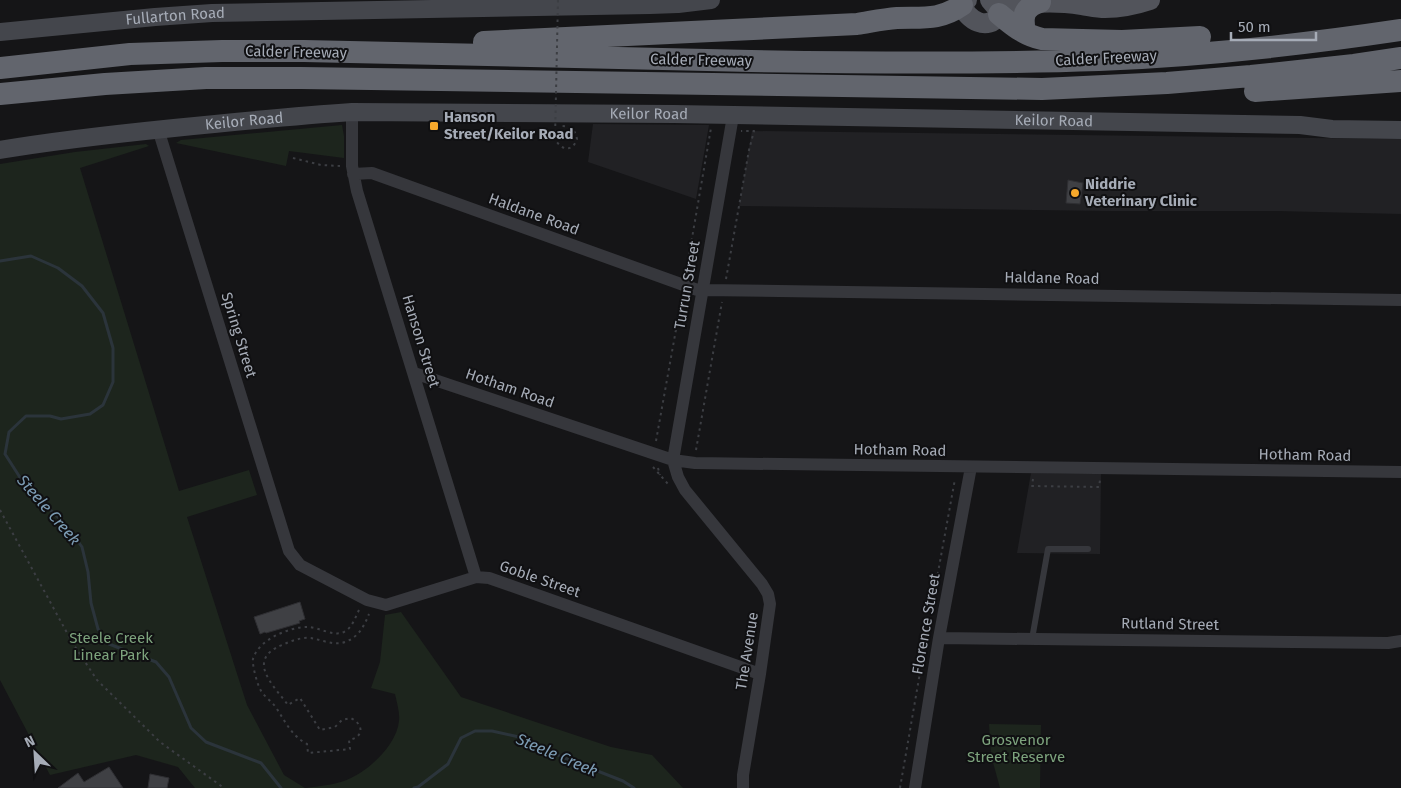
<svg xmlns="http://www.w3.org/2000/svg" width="1401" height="788" font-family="'Fira Sans',sans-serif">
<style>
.built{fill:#212124}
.green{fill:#1d251d}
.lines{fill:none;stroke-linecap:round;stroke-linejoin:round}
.stream{stroke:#2b343b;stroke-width:3}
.building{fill:#3f4044;stroke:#2f2f33}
.path{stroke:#3c3e43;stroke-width:2;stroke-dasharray:2.5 4;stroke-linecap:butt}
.service{stroke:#36373c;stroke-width:6}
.minor{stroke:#36373c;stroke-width:12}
.secondary{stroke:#44464c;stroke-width:18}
.primary{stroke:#52545b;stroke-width:20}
.motorway{stroke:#62656d;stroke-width:22}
.path-bridge{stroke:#3c3e43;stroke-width:2;stroke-dasharray:2.5 4;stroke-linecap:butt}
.poi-dot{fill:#f7a92c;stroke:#101012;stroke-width:2}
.labels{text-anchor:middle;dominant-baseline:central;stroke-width:4;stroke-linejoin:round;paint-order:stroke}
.street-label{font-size:15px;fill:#a6acb7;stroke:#101012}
.poi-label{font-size:15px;font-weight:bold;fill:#a6acb7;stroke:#101012;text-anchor:start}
.park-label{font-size:15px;fill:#7da37d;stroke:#101012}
.water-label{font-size:16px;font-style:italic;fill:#7c9cb4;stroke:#101012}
</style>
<rect width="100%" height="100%" fill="#151517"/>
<path class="built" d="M593,124L709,125L696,199L588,162Z
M752,131L1401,139V214L1277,211H1111L739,206Z
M1031,473L1101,474L1100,554L1017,553Z"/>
<path class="green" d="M342,125L344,136V158L289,151L286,166L176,143L181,140Z
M146,144L149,146L80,168L179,491L249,470L257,495L187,517L247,705L284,775L305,788H195L178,767L136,755L50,775L0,680V164L75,152Z
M401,612L461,697L611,747L652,755L683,788H306C319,786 333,785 344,781C367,773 397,745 399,721C400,713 397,703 395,694L371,688L380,662L385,615Z
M989,724L1041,725L1040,788H1000L991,755Z"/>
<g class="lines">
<path class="stream" d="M0,261L31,256L58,268L82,286L103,313L113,348V382L103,405L90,414L61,419L50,416H26L9,432L5,454L21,479L42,502L67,526L82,547L88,572L91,603L98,629L109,644L156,662L169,677L191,728L206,742L261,763L281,788
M414,788L418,787L448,764L461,738L475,731H492L519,737L562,757L623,781L634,788"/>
</g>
<path class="building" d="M1068,180L1083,183L1080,204L1066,203Z
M300,602L305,619L299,621L300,623L266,633L265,632L260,634L254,617Z
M109,767L123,788H58L78,773L84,782Z
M150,774L169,778L167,788H148Z"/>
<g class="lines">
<path class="path" d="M293,158L321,165L340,166
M686,273L711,128
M726,279L749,150L754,131H741
M423,362L435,366
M656,441L682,296
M696,450L722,302
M653,467L668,484
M658,468L660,475
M1033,479L1032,486L1099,487L1100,480
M0,510L72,642L97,680L160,742L224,788
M933,600L955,479
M359,610C355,618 352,628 344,632C333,637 319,627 307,627C289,627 258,640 253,659C252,665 257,683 260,689C264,697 273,702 277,709C286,723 292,736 307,744L308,753L350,749L349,740C364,737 364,725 351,718L342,720L335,727L320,730L300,698L288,705C274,686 245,660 282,645C291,641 301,637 311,638C322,640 334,646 345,642C359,637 364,626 369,614
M900,788L922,661"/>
<path class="service" d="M1032,639L1048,549H1088"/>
<path class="minor" d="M352,112V166L357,191L476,577
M733,116L673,460L678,477L685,490L762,584L768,594L770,604L760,674L743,775V788
M158,129L289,551L300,565L367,600L386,605L476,577L489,578L760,674
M353,174L372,173L703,292
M703,290L1401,300
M414,373L673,460L695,463L1401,472
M939,638L1388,643L1401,641
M915,788L939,638L971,467"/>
<g class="secondary">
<path id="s1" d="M0,32L155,17L212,13L650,5L678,4L711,0"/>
<path id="s2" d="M0,150C58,140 115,134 174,128C233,122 292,116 352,112L674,114L1300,125L1332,129L1401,130"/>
</g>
<path class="primary" d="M967,0L962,5C967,20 988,32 999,15L996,7L990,0
M999,13C1024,0 1054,1 1082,5C1089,6 1097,8 1105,8C1120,8 1135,5 1150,0"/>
<path class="motorway" d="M999,14C1012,25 1024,35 1042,39L1122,41L1200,37
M1025,33C1022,16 1023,8 1040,2
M484,42L857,24C870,22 883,19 897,18C922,17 939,21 962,5
M0,68L130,54L222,51H304C453,55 602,59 751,61C867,63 983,64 1099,60C1200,56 1301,45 1401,30
M1255,91L1401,81
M0,94L105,84L206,78H301L1042,89L1167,83L1251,76L1354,65L1401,58"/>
<path class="path-bridge" d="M558,0L555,139C561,150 572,153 577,139C575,128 569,126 559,126"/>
</g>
<g class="poi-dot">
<rect x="429" y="121" width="10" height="10" rx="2.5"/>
<circle cx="1075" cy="193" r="5"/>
</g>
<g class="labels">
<g class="street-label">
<text stroke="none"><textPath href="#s1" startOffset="176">Fullarton Road</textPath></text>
<text transform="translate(296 52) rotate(1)">Calder Freeway</text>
<text transform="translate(1106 58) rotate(-3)">Calder Freeway</text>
<text transform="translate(701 60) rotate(1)">Calder Freeway</text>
<text stroke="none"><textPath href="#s2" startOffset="651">Keilor Road</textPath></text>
<text stroke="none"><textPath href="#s2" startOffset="246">Keilor Road</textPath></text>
<text stroke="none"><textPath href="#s2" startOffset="1056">Keilor Road</textPath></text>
<text transform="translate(534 214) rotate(20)">Haldane Road</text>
<text transform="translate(1052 278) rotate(1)">Haldane Road</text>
<text transform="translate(687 285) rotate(-80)">Turrun Street</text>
<text transform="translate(239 335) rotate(73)">Spring Street</text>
<text transform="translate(421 341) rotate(73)">Hanson Street</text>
<text transform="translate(510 388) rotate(19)">Hotham Road</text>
<text transform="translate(900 450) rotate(1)">Hotham Road</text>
<text transform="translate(1305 455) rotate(1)">Hotham Road</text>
<text transform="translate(540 579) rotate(19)">Goble Street</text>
<text transform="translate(926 624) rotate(-80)">Florence Street</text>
<text transform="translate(1170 624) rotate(1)">Rutland Street</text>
<text transform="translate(747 651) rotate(-81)">The Avenue</text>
</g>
<g class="poi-label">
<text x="444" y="117">Hanson<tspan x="444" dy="17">Street/Keilor Road</tspan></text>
<text x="1085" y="184">Niddrie<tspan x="1085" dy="17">Veterinary Clinic</tspan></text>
</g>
<g class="park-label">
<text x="111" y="638">Steele Creek<tspan x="111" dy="17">Linear Park</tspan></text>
<text x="1016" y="740">Grosvenor<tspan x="1016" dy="17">Street Reserve</tspan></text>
</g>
<g class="water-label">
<text transform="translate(49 510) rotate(49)">Steele Creek</text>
<text transform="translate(557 755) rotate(23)">Steele Creek</text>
</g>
</g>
<g transform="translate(35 753) rotate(335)" stroke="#101012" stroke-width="4" paint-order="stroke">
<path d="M0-4L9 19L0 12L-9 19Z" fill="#a6acb7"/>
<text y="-8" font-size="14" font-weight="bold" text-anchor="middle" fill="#a6acb7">N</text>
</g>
<path d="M1231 32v8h85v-8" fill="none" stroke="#a6acb7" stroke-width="2.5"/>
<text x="1238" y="32" font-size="15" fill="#a6acb7" stroke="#101012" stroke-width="4" paint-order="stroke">50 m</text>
</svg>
